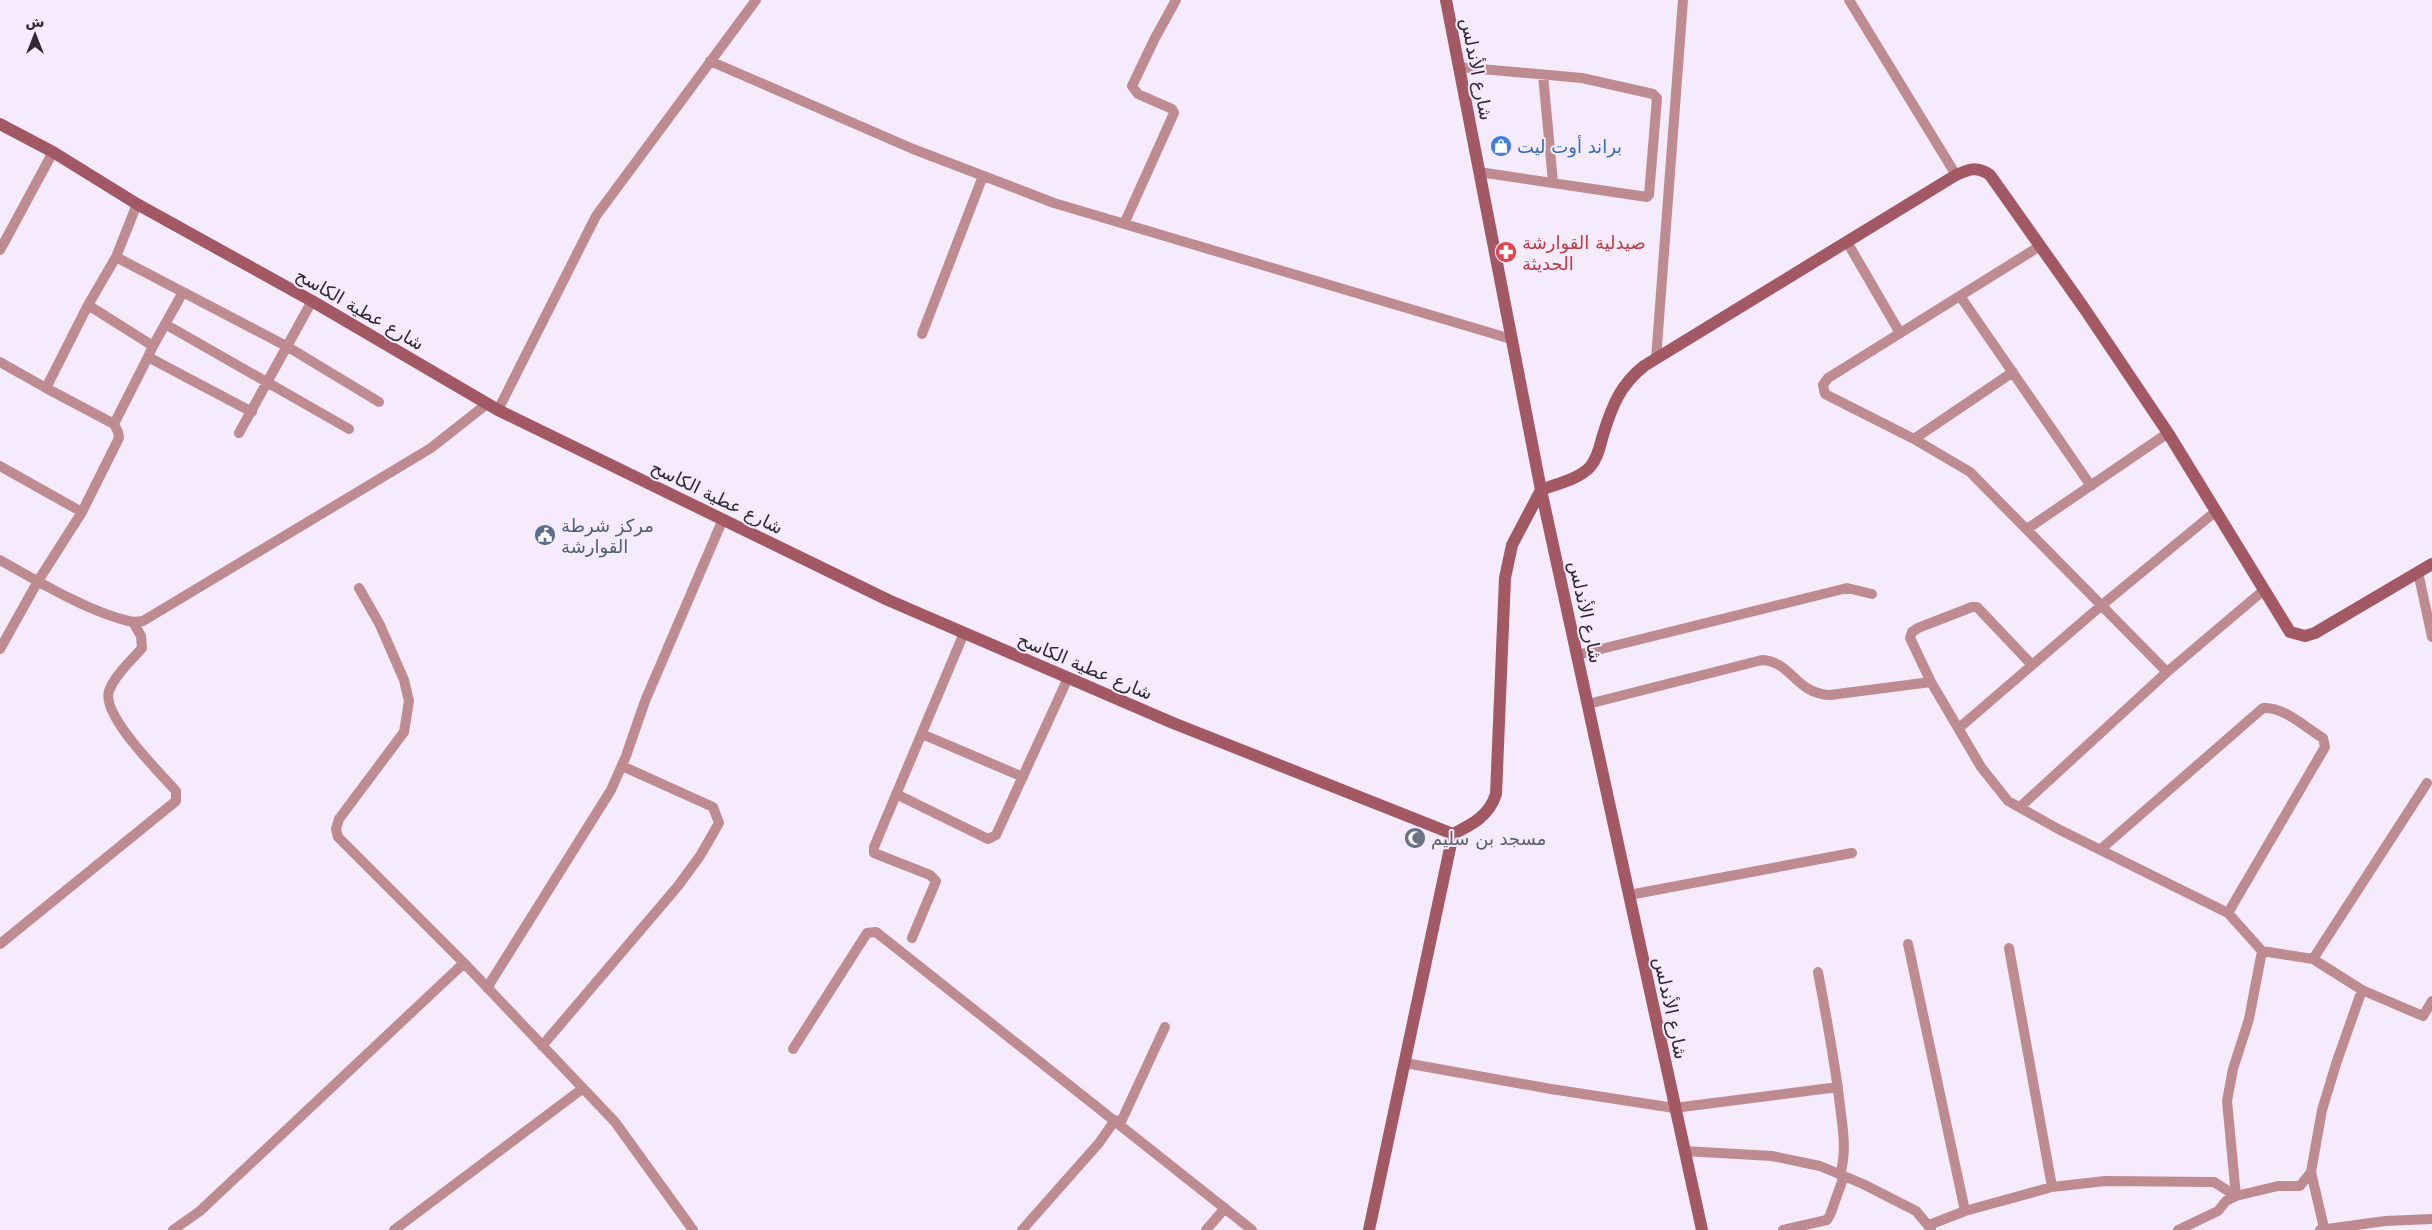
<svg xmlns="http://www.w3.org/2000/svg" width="2432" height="1230" font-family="'DejaVu Sans',Cairo,sans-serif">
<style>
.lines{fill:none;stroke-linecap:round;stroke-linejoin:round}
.street{stroke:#be8b90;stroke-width:10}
.secondary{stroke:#a25963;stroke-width:12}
.labels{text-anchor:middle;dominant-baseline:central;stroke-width:4;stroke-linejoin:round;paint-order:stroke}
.street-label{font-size:18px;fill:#302834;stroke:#f6eafd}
.shop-label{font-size:18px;fill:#366cbe;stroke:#f6eafd;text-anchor:start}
.health-label{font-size:18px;fill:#be3a42;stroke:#f6eafd;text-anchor:start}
.service-label{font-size:18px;fill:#4e5e75;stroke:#f6eafd;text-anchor:start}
.worship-label{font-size:18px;fill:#5b616d;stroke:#f6eafd;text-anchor:start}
</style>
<rect width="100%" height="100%" fill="#f6eafd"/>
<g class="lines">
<path class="street" d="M1849,0L1956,175
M710,61L913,149L1054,203L1511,339
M1458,67L1582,78L1653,94L1657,98L1649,195L1647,197L1479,172
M1543,75L1553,182
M1124,224L1174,113L1172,109L1138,94L1132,86L1155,38L1176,0
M1847,242L1900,333
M2040,246L1828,378L1823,385L1825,394L1914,439L1970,472L2167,672
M0,250L53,152
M116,257L288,347L379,402
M1960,296L2091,486
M88,305L153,346L148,357L252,412
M165,324L349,429
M922,334L983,176
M153,346L183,292
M1656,359L1683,0
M0,362L46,388L88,305L116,257L137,204
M498,410L596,216L756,0
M114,424L148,357
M239,433L312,301
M1914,439L2013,372
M0,466L82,512
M2027,529L2168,433
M0,560C37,581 92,614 133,622L141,636L142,648C131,661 115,675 109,691C101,715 160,773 176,791V801L0,944
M2418,572L2432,637
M359,588L380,625L404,680L409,701L404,732L339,819L336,829L338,837L464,963L615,1122L693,1230
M133,622L143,621L431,448L488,403
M0,649L38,581L82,512L119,438L118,432L114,424L46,388
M1577,655L1847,588L1872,594
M2032,665L1977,607H1972L1918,628L1912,632L1910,638L1931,682L1981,767L2008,801L2060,830L2228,913L2262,951L2313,959L2362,990L2423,1016L2432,1001
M1588,704L1762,660C1793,662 1794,693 1830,695L1931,682
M1959,728L2102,605L2215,512
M922,734L1023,777
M896,794L988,839L996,835L1068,678
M2020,807L2167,672L2264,590
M2101,849L2263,708C2283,706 2306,728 2323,738L2325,747L2228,913
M1629,895L1852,853
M912,938L936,881L930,875L874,853V847L964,633
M1908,944L1965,1211
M2009,948L2052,1187
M2313,959L2427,783
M1818,972C1826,1016 1835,1061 1840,1106C1843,1130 1847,1151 1840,1175
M487,988L611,790L626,756L645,701L723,519
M542,1046L678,886L700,856L719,823L713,807L622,766
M793,1049L867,933L876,932L1252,1230
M1405,1063L1551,1089L1674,1108L1838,1087
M1120,1124L1165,1027
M1684,1151L1772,1156L1820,1166L1863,1184L1916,1211L1931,1229
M2236,1196L2227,1101L2233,1069L2249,1019L2262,951
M1929,1225L1965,1211L2052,1187L2105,1181L2214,1182L2236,1196
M2324,1228L2311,1172L2322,1110L2337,1061L2362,990
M173,1230L200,1211L464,963
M394,1230L582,1089
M1022,1230L1099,1143L1115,1120
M1206,1230L1225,1208
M1783,1230L1827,1220L1830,1215L1844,1176
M2178,1230L2218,1211L2226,1201L2236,1196L2278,1186H2300L2311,1172
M2320,1230L2385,1221L2432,1219"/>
<path class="secondary" d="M1446,0L1541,490L1702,1230
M0,124L53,152L137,204L312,301L498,410L888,600L1173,723L1453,834
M1369,1230L1453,834C1473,824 1489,816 1496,794L1505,578L1512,545L1541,490C1556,484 1579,479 1590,467C1598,458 1600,445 1603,435C1612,406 1620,385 1644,366L1956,175C1969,169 1977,166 1990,175L2084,308L2168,433L2290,632L2305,636L2315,633L2432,564"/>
</g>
<defs>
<g id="shop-disc" transform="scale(1.125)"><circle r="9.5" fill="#3f7fe0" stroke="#f6eafd"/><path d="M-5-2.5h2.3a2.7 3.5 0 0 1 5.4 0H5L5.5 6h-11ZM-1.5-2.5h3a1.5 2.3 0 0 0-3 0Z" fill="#fff"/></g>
<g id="pharmacy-disc" transform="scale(1.125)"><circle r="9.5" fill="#e0444e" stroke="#f6eafd"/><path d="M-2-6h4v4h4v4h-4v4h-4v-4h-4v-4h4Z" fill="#fff"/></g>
<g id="civic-disc" transform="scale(1.125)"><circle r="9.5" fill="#5c6f8a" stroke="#f6eafd"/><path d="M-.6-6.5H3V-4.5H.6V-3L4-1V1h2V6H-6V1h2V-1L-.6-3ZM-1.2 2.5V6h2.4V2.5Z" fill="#fff"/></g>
<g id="mosque-disc" transform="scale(1.125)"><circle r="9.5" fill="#6b7280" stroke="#f6eafd"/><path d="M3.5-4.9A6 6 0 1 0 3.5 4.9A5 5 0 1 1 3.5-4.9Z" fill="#fff"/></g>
</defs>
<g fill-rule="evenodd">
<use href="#shop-disc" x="1501" y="146"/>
<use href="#pharmacy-disc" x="1506" y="252"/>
<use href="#civic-disc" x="545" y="535"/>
<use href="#mosque-disc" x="1415" y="838"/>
</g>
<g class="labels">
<g class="street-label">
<text transform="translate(1477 69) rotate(79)">شارع الأندلس</text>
<text transform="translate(360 309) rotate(30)">شارع عطية الكاسح</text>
<text transform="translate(717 497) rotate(26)">شارع عطية الكاسح</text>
<text transform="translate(1586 612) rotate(78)">شارع الأندلس</text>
<text transform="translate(1085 666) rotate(23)">شارع عطية الكاسح</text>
<text transform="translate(1671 1008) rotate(78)">شارع الأندلس</text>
</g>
<g class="shop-label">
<text x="1517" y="146">براند أوت ليت</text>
</g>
<g class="health-label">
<text x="1522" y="242">صيدلية القوارشة<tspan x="1522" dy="21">الحديثة</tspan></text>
</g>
<g class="service-label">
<text x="561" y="525">مركز شرطة<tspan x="561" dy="21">القوارشة</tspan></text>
</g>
<g class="worship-label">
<text x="1431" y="838">مسجد بن سليم</text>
</g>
</g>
<g transform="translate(35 35)" stroke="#f6eafd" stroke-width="4" paint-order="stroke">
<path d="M0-4L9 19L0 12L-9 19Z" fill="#302834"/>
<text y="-8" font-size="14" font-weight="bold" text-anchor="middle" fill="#302834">ش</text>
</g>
</svg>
